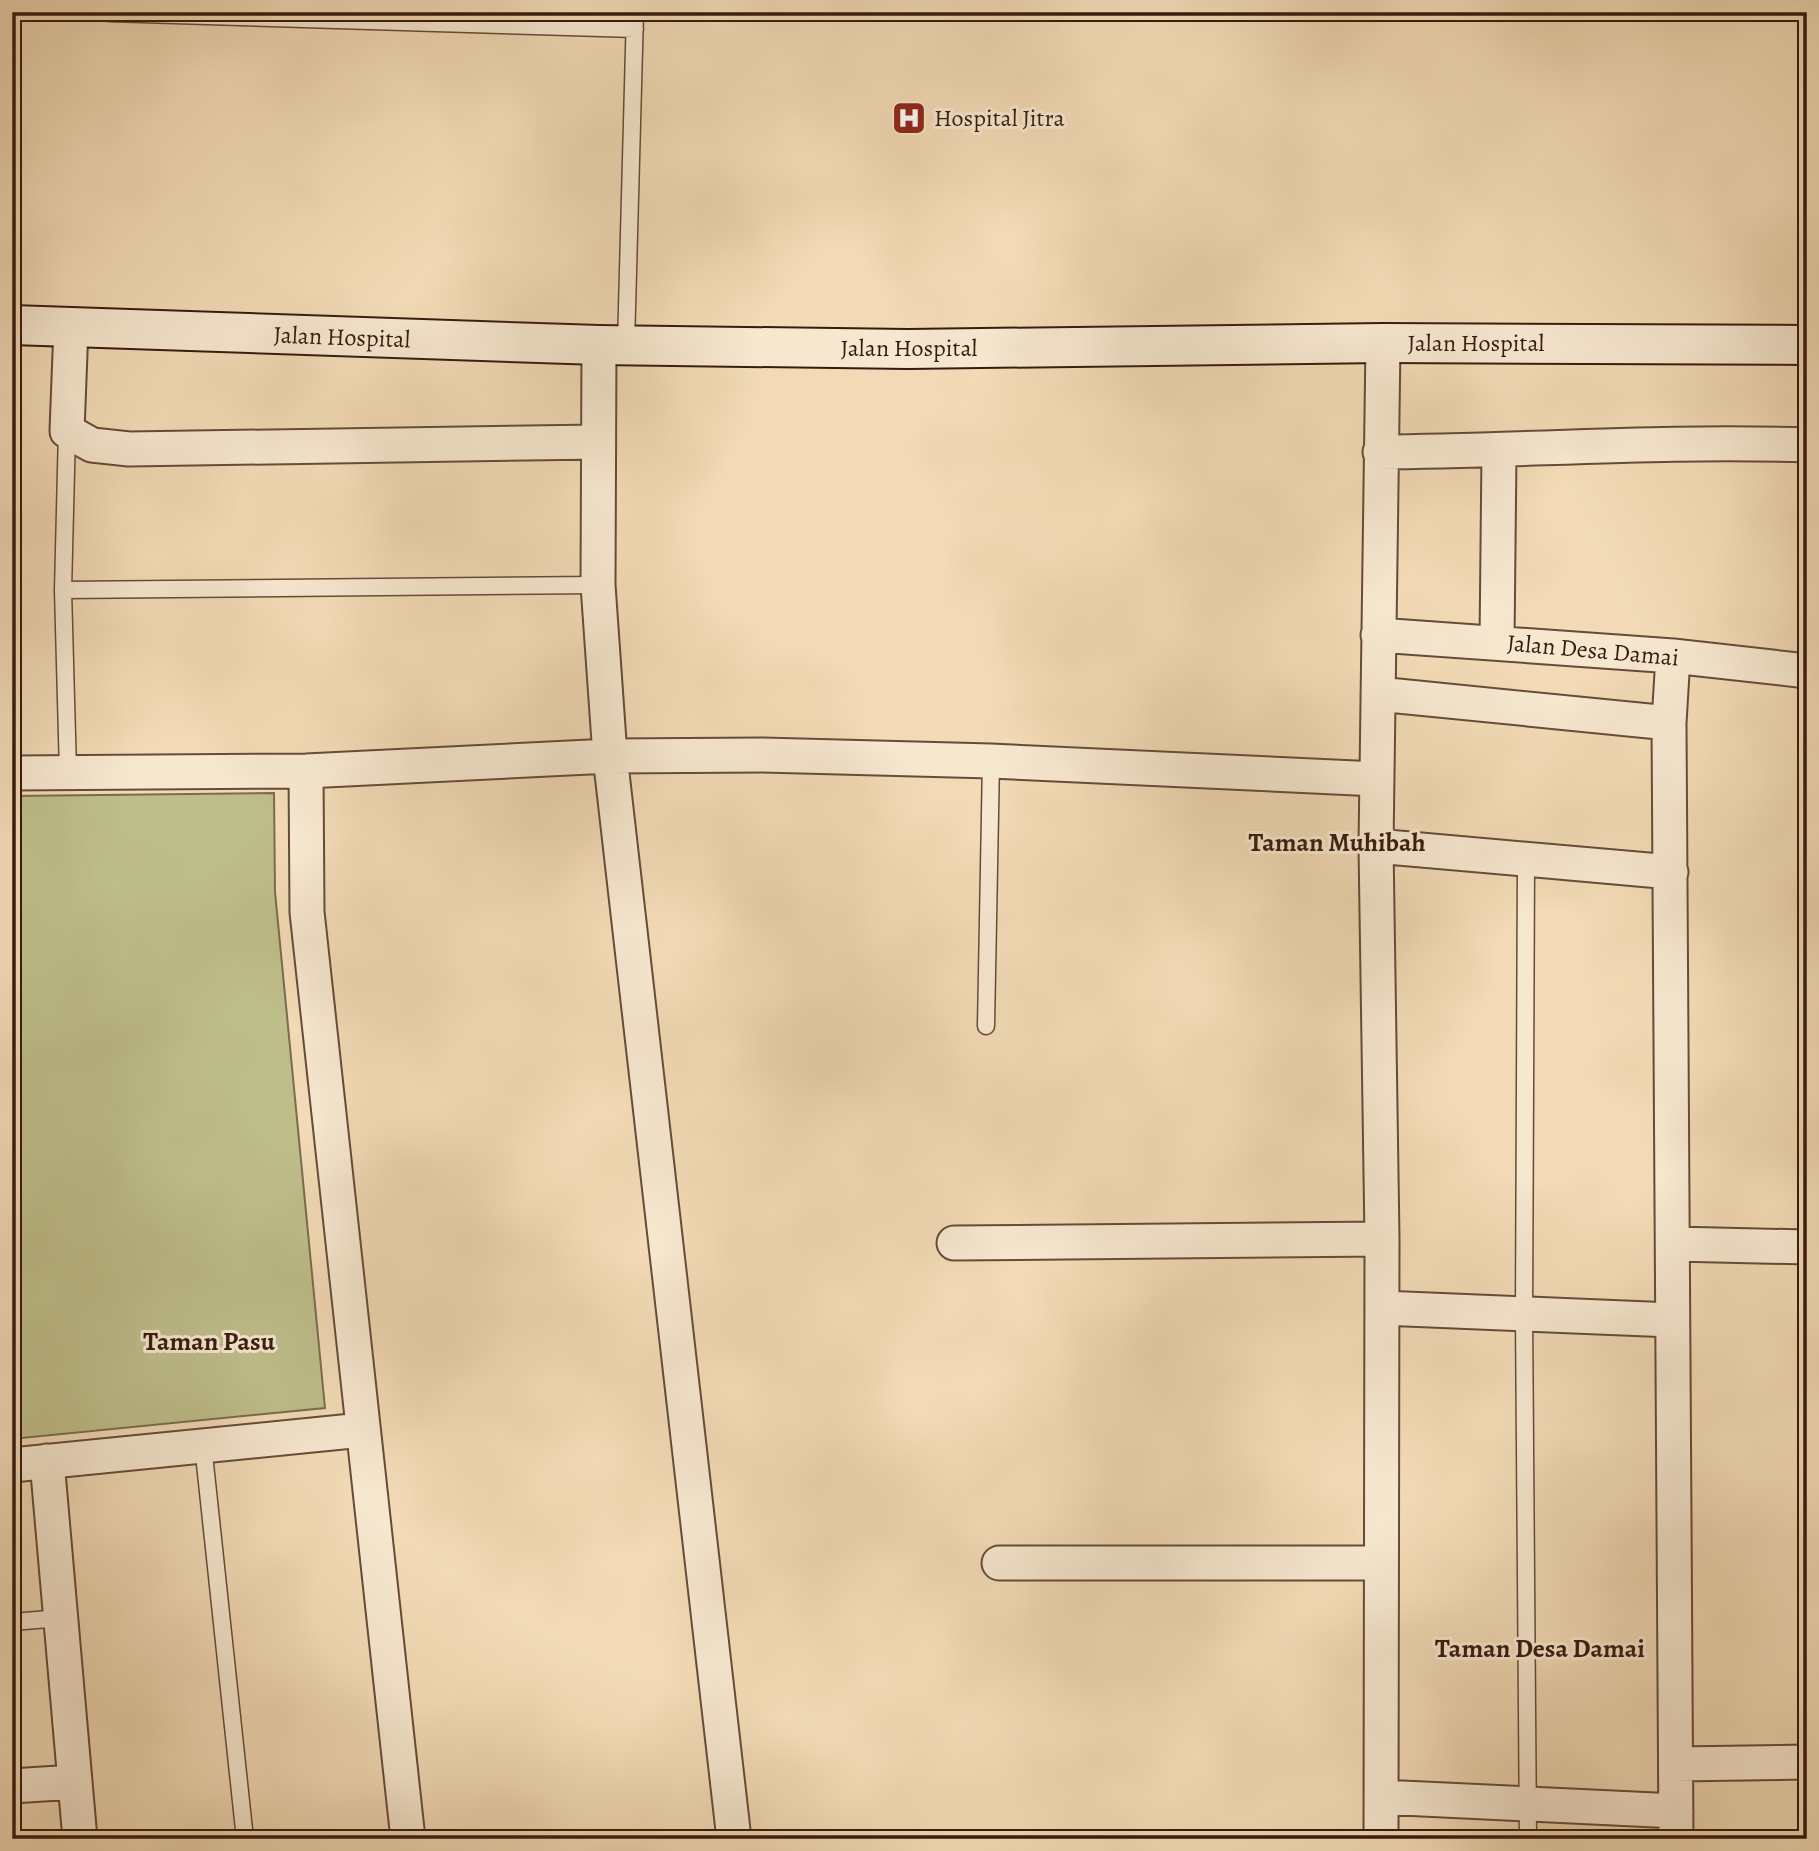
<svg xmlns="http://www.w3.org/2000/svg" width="1819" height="1851" font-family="Alegreya,serif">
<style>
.green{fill:#bebe8b;stroke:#7a6c4d;stroke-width:2}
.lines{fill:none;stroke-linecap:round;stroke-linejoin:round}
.lane-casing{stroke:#664b38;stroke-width:19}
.street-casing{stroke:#664b38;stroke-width:37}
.secondary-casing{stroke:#371b0f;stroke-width:42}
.lane{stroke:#f6e7cf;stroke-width:16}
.street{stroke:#f6e7cf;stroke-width:33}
.secondary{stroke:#f6e7cf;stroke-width:38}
.labels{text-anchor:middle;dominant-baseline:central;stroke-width:6;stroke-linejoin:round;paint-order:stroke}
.poi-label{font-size:24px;fill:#371b0f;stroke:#f6e7cf;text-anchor:start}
.street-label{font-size:24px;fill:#371b0f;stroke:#f6e7cf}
.neighbourhood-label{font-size:26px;font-weight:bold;fill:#371b0f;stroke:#f6e7cf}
</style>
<rect width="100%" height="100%" fill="#f1dab5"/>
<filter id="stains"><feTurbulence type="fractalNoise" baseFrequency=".00286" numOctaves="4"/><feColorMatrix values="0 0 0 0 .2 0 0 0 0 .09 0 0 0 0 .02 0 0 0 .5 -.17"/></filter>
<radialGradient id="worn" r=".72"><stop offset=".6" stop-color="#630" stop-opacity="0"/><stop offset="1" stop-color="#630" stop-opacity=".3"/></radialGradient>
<path class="green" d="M274,793L275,892L325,1408L12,1439V796Z"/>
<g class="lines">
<g class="lane-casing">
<path id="lane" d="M109,13L635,29
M626,345L635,12
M67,431L63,590L68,772
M63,590L598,585
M1526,859L1524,1314L1528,1839
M986,1026L991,761
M203,1445L245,1839
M12,1622L61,1618"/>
</g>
<g class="street-casing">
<path id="street" d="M71,327L67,431L92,445L129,449L598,442
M599,345L598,585L610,756L734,1839
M1380,452C1523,451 1664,440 1807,445
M1378,635L1673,656L1807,671
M1497,642L1499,452
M1673,656L1669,723L1676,1839
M1378,694L1669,723
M306,771L307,912L408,1839
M12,773L306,771L610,756L763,755L991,761L1377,779
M1376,846L1671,872
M954,1243L1382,1239
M1674,1244L1807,1247
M1382,1308L1672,1320
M47,1461L80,1839
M12,1465L362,1430
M999,1563H1379
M1677,1764L1807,1762
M12,1786L74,1782
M1381,1797L1676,1811
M1381,1839L1382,1239L1376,846L1383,343"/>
</g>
<g class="secondary-casing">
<path id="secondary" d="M12,325L599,345L908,349L1383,343L1807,345"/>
</g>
<use href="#lane" class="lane"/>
<use href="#street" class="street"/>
<use href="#secondary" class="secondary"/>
</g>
<defs>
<g id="hospital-square" transform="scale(1.75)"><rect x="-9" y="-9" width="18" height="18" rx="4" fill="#8f2418" stroke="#f6e7cf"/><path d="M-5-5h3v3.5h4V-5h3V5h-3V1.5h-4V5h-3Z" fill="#fff"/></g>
</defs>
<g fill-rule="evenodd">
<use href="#hospital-square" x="909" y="118"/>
</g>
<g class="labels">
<g class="poi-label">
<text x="934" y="118">Hospital Jitra</text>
</g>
<g class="street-label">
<text transform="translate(342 337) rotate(2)">Jalan Hospital</text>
<text x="1476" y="343">Jalan Hospital</text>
<text x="909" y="348">Jalan Hospital</text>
<text transform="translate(1593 650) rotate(5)">Jalan Desa Damai</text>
</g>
<g class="neighbourhood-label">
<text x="1337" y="842">Taman Muhibah</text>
<text x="209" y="1341">Taman Pasu</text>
<text x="1540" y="1648">Taman Desa Damai</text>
</g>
</g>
<rect width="1819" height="1851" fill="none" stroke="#f1dab5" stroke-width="42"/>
<rect x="14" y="14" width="1791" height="1823" fill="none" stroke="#371b0f" stroke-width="3.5"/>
<rect x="21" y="21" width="1777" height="1809" fill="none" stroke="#371b0f" stroke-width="2"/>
<rect width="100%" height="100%" filter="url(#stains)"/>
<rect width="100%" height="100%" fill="url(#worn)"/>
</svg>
